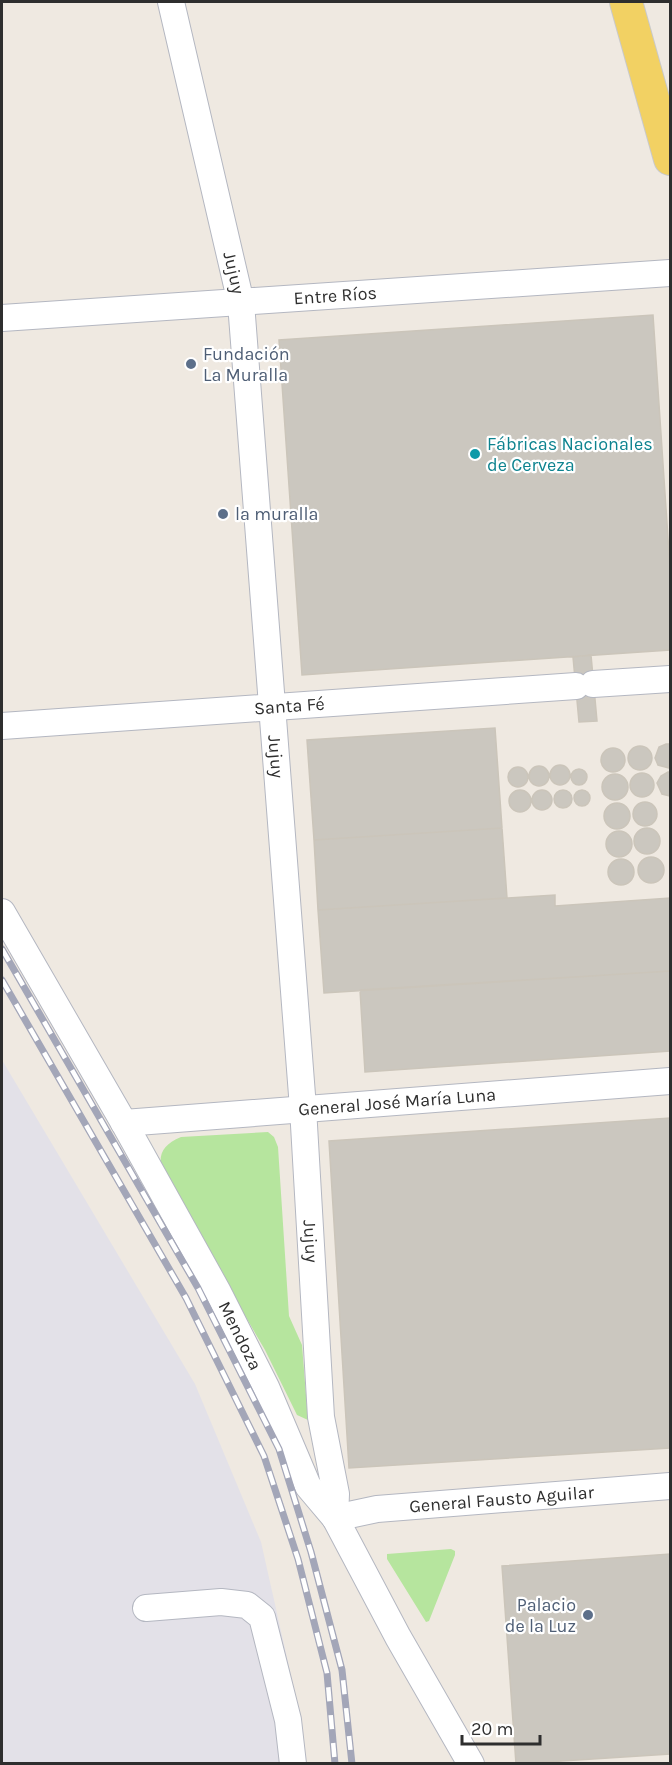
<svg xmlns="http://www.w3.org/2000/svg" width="672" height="1765" font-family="Karla,sans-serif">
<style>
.industrial{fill:#e3e1e8}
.green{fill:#b6e59e}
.building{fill:#cbc7bf;stroke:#cbc5ba;stroke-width:1.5}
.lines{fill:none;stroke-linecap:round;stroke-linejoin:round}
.minor-casing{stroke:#b4b7c1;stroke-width:28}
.major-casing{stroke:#c9c9c9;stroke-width:34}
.minor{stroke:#fff;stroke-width:26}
.major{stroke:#f2d163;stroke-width:32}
.rail-casing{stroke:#a3a6b8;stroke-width:7}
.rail{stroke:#fff;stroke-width:4.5;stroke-dasharray:14;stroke-linecap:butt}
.service-dot{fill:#5c6f8a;stroke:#fff;stroke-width:2}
.culture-dot{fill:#0f9aa8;stroke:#fff;stroke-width:2}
.labels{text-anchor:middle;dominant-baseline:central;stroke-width:4.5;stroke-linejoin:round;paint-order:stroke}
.street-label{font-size:18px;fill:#2e2e2e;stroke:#fff}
.service-label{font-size:18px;fill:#4e5e75;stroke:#fff;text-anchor:start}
.culture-label{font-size:18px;fill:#0d838f;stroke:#fff;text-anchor:start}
</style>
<rect width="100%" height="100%" fill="#efe9e1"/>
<path class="industrial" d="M2,1060L195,1384L261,1542L294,1689L305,1763H2Z"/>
<path class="green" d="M268,1132L274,1137L278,1147L289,1316L302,1345L308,1420L297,1415L265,1350L164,1177C157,1157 160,1146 181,1137Z
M451,1549L455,1551V1555L429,1621L426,1622L387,1559V1554Z"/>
<path class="building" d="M653,315L670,568V650L302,675L279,340Z
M591,655L597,721L579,722L573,657Z
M495,728L502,828L314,840L307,740Z
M666,744H670L669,768L658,765L655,758L659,747Z
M628 758a12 12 0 1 1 24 0a12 12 0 1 1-24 0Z
M601 760a12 12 0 1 1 24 0a12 12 0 1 1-24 0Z
M550 775a10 10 0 1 1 20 0a10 10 0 1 1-20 0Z
M529 776a10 10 0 1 1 20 0a10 10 0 1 1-20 0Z
M508 777a10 10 0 1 1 20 0a10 10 0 1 1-20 0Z
M571 777a8 8 0 1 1 16 0a8 8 0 1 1-16 0Z
M668,772H670V796L662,794L657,783L661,776Z
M630 785a12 12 0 1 1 24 0a12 12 0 1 1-24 0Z
M602 787a13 13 0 1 1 26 0a13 13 0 1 1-26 0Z
M532 800a10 10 0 1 1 20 0a10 10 0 1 1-20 0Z
M554 799a9 9 0 1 1 18 0a9 9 0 1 1-18 0Z
M574 798a8 8 0 1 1 16 0a8 8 0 1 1-16 0Z
M509 801a11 11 0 1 1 22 0a11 11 0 1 1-22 0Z
M633 814a12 12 0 1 1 24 0a12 12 0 1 1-24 0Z
M604 816a13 13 0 1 1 26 0a13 13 0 1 1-26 0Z
M502,828L507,898L318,910L314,840Z
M634 841a13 13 0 1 1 26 0a13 13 0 1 1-26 0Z
M606 844a13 13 0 1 1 26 0a13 13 0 1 1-26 0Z
M638 870a13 13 0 1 1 26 0a13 13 0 1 1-26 0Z
M608 872a13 13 0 1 1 26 0a13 13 0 1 1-26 0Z
M555,895V906L670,898V971L324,993L318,910Z
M670,971V1051L365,1072L360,990Z
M670,1118V1448L349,1468L329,1141Z
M670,1554V1754L516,1764L502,1566Z"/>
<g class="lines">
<g class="minor-casing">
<g id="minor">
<path id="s1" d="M171,2L241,303L303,1108L321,1417L336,1494L335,1518"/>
<path id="s2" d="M2,318L670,273"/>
<path d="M593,684L670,679"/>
<path id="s3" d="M2,726L576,686"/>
<path id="s4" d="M2,912L124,1123L218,1292L266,1387L308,1486L335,1518L398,1637L471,1764"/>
<path id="s5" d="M124,1123L670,1081"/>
<path id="s6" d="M335,1518L377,1509L670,1486"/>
<path d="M146,1608L221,1602L247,1605L262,1617L288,1720L293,1764"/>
</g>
</g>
<g class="major-casing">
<path id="major" d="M626,2L670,159"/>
</g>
<use href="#minor" class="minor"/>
<use href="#major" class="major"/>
<g class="rail-casing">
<path id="rail" d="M2,949L198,1288L279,1449L311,1552L342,1670L352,1764
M2,980L186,1298L264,1456L298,1559L327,1673L335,1764"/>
</g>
<use href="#rail" class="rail"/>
</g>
<g class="service-dot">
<circle cx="191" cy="364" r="6"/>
<circle cx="223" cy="514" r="6"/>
<circle cx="588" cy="1615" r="6"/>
</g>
<circle class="culture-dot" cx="475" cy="454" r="6"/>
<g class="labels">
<g class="street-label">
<text stroke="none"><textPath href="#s1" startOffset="278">Jujuy</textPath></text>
<text stroke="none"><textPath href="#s2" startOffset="334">Entre Ríos</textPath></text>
<text stroke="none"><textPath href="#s3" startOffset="288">Santa Fé</textPath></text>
<text stroke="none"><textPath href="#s1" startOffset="764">Jujuy</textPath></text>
<text stroke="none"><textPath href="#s5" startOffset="274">General José María Luna</textPath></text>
<text stroke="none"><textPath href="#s1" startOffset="1250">Jujuy</textPath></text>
<text stroke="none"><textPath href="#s4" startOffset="486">Mendoza</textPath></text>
<text stroke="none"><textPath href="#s6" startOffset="168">General Fausto Aguilar</textPath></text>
</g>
<g class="service-label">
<text x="203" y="354">Fundación<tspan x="203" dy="21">La Muralla</tspan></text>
<text x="235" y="514">la muralla</text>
<text x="576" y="1605" text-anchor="end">Palacio<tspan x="576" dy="21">de la Luz</tspan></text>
</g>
<g class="culture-label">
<text x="487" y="444">Fábricas Nacionales<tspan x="487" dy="21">de Cerveza</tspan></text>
</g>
</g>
<rect width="672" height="1765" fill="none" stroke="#2e2e2e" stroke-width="6"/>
<path d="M462 1735v9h78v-9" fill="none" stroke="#2e2e2e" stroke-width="3"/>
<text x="471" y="1735" font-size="18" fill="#2e2e2e" stroke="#ffffff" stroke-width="4.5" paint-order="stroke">20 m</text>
</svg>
